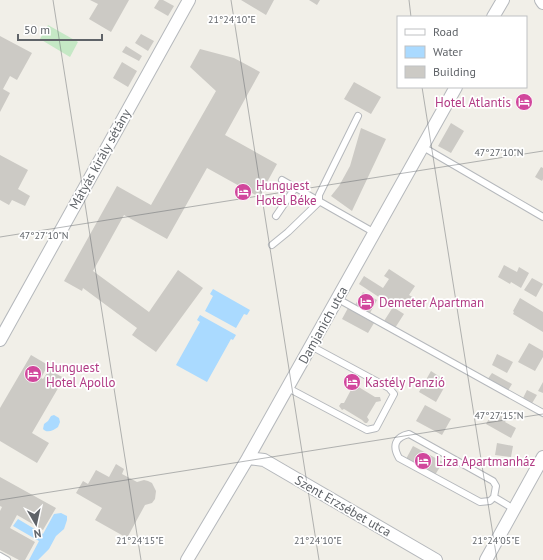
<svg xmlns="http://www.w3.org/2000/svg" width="543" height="560" font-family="'PT Sans',sans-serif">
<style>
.green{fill:#c5e8c5}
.water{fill:#aadaff}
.building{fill:#cccac5}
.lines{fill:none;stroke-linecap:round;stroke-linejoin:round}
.service-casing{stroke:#b5b8bc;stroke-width:8}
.minor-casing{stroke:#b5b8bc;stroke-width:14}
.service{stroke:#fff;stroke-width:6}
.minor{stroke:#fff;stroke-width:12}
.ticks{fill:none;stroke:#5f6368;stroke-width:1;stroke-opacity:0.45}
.labels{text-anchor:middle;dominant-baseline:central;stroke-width:3.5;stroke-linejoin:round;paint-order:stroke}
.hotel-label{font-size:13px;fill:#b23c85;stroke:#fff;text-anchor:start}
.street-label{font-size:13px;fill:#5f6368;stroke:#fff}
.ticks-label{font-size:10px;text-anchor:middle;fill:#5f6368;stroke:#fff;stroke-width:3.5;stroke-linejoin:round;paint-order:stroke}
</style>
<rect width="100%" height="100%" fill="#f1efe8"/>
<path class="green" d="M48,25L78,42L70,57L40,39Z"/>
<path class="water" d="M213,289L250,310L247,315L244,314L236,328L205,311L213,296L210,294Z
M200,315L236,335L233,340L231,339L207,382L176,365L200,322L197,320Z
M54,415L59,418L60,422L58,427C54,430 47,434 43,429L44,424L48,421L51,416Z
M61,513L67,516V520L64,529L56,536L49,549L38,560H29L39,541L13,526L18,519L43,534L54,514Z"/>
<path class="building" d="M90,0H129L111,32L89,19L98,4Z
M159,0H163L174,6L168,16L154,8Z
M241,0H274L266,15Z
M309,0H320L317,5Z
M141,34L154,41L148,51L135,43Z
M0,36L32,53L17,80L10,76L3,89L10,93L0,112Z
M126,46L142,56L139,61L122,52Z
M200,49L234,58L260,72L225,135L277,164L259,197L207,168L167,239L124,215L93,271L149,312L178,270L203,288L156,352L132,335L137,328L83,288L82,291L64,281L117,186L151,205L216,91L190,67Z
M122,62L137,71L128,87L113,78Z
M354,82L381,97L371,114L344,99Z
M451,123L464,131L451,153L438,146Z
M361,128L386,139L352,211L331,196L339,186L350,166Z
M0,155L28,170L18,189L30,196L25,206L12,200L9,205L0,200Z
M541,167L543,168V179L542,181L535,177Z
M504,265L517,272L519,267L529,273L521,288L511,282L510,284L498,277Z
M389,269L415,286L409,295L414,298L408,308L394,299L391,305L359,284L364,276L383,288L389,279L384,276Z
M532,278L543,284L536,297L524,290Z
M363,292L377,300L370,313L355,305Z
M520,298L543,312V332L513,314L514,312L513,311Z
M393,307L404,314L395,328L384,321Z
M348,308L374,323L368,333L342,319Z
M529,343L543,351V357L535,371L518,362Z
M497,354L513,362L507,373L492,365Z
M31,355L48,365L41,378L43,379L49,370L64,378L32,433L49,443L37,463L0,441V408Z
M431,371L443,379L441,383L445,386L436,402L419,392Z
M492,373L512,384L507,392L487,380Z
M353,382H355L357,383V386L375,397H380L381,401L376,402L367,417L369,420L367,423H365L362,420L344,409L342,410L339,406L341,403H344L352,388L350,386Z
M543,382V393L538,391Z
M527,390L537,395L531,405L522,400Z
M425,405L451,419L442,435L416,421Z
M493,412L507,419L505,422L516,428L511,438L486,424Z
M497,443L513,446L511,457L495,455Z
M413,446L443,462L435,475L406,459Z
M116,464L124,469L122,474L137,482L144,480L148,481L152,483L156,491L155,499L152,503L145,505L127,538L95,520L102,508L76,493L83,481L88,484L96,470L109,477Z
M0,477L56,508L43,530L17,515L10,528L35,542L25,560H19L0,550V511L2,507L0,506Z"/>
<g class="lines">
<g class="service-casing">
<path id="service" d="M423,147L543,217
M282,180L375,233
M276,216L295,188
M272,245L288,232L319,202V195L358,116
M338,299L543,413
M288,388L367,430L376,428L394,394L389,388L311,346
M409,434L493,481L496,486L494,497L490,501L480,502L399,458C392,446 395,437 409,434Z
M494,497L514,509
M0,556L7,560"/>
</g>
<g class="minor-casing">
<path id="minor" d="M541,0L543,3
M493,17L503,0
M0,340L189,0
M248,458L264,460L436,560
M187,560L248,458L456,87
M486,560L543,457"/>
</g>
<use href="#service" class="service"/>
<use href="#minor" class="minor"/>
</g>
<path class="ticks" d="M53,0L141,560M231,0L319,560M409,0L411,17M422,87L497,560M0,237L543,151M0,500L543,414"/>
<defs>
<g id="hotel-disc" transform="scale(0.9)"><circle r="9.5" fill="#d1479c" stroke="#fff"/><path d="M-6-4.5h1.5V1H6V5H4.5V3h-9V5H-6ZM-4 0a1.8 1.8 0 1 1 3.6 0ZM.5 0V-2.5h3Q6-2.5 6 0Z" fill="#fff"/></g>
</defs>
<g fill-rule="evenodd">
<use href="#hotel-disc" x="524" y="102"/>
<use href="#hotel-disc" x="243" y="192"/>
<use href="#hotel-disc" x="366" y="302"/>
<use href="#hotel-disc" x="33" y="374"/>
<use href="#hotel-disc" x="352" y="382"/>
<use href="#hotel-disc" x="423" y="461"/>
</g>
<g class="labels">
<g class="hotel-label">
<text x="511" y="102" text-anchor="end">Hotel Atlantis</text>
<text x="256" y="185">Hunguest<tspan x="256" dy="15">Hotel Béke</tspan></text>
<text x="379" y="302">Demeter Apartman</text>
<text x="46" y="367">Hunguest<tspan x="46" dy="15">Hotel Apollo</tspan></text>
<text x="365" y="382">Kastély Panzió</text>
<text x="436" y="461">Liza Apartmanház</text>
</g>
<g class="street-label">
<text transform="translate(100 159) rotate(-61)">Mátyás király sétány</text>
<text transform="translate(323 325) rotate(-61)">Damjanich utca</text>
<text transform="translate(343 506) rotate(30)">Szent Erzsébet utca</text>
</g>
</g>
<g class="ticks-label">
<text x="232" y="23">21°24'10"E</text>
<text x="499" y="156">47°27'10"N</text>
<text x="44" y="239">47°27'10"N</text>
<text x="499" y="419">47°27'15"N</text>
<text x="140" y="544">21°24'15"E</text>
<text x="318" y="544">21°24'10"E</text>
<text x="496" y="544">21°24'05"E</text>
</g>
<rect x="397" y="16" width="130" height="72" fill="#ffffff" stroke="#bfc1c3"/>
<rect x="405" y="29" width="20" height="6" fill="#ffffff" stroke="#bfc1c3"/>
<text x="433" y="36" font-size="12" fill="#5f6368">Road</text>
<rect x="405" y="46" width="20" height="12" fill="#aadaff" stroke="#bfc1c3"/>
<text x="433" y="56" font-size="12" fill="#5f6368">Water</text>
<rect x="405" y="66" width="20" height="12" fill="#cccac5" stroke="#bfc1c3"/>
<text x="433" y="76" font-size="12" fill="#5f6368">Building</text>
<g transform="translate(36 524) rotate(171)" stroke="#ffffff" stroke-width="3" paint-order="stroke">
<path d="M0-3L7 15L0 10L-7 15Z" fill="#5f6368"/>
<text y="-6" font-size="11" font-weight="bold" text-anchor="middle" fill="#5f6368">N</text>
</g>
<path d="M18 34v6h84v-6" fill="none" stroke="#5f6368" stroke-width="2"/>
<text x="24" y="34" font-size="12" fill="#5f6368" stroke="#ffffff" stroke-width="3" paint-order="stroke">50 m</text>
</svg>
